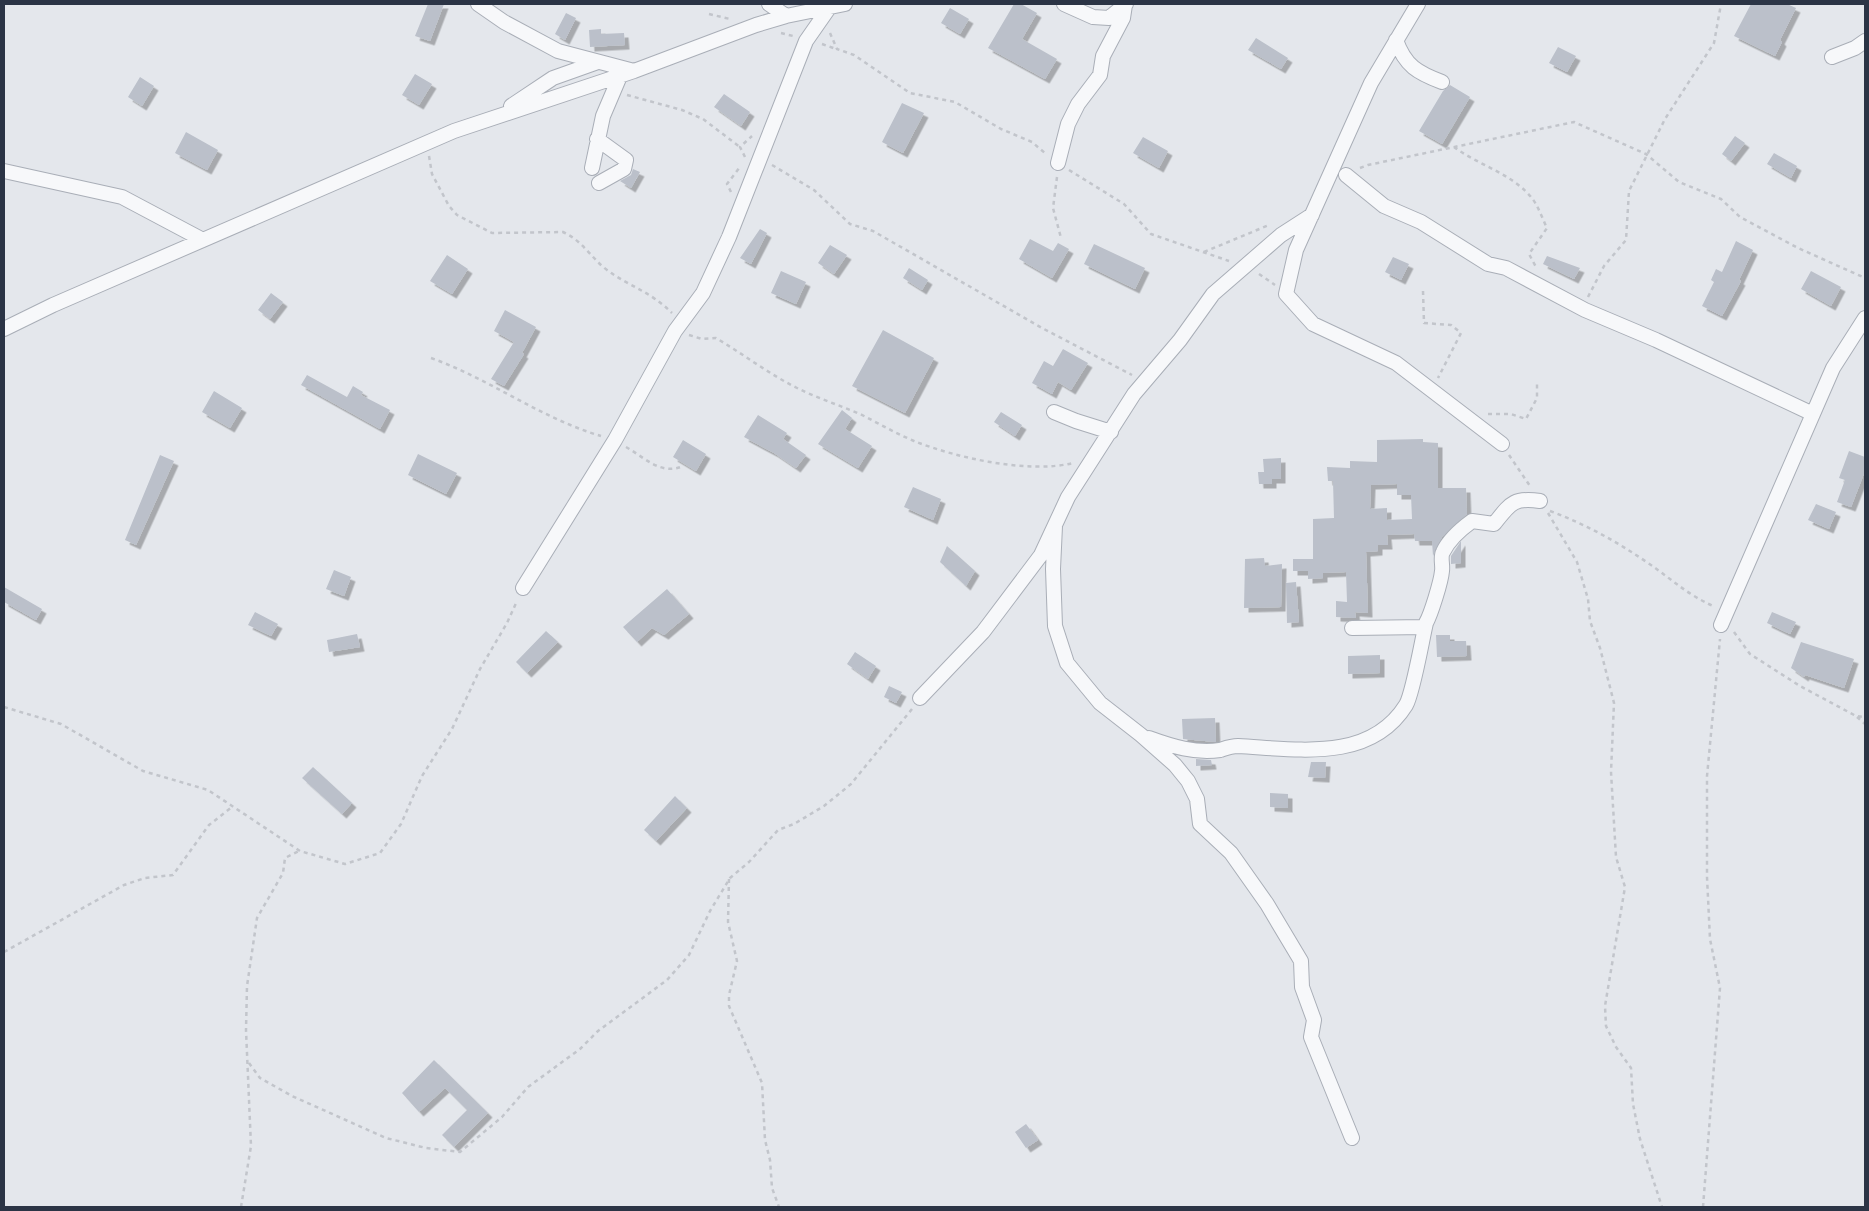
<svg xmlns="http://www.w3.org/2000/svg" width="1869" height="1211" font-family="Manrope,sans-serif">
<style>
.building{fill:#bbc0ca;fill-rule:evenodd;filter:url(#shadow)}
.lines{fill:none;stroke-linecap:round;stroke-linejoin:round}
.street-casing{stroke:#a9aeb7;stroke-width:16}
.path{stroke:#c2c5cb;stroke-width:2.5;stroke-dasharray:4 4;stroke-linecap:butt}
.street{stroke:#f7f8fa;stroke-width:14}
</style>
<defs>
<filter id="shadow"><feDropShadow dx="4.5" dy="4.5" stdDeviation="0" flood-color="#0004"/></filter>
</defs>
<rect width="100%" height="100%" fill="#e4e7ec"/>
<path class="building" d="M428,4H444L430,41L415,36Z
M1014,4H1021L1037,13L1022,39L1057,59L1045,79L988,48Z
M1751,4H1787L1796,8L1780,40L1782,42L1775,56L1734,36Z
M950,8L969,19L960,34L941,23Z
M566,13L576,18L565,40L555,34Z
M601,29V34L624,33L625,45L590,47L589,30Z
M1256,38L1288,58L1281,69L1248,50Z
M1558,47L1576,56L1567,72L1549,63Z
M415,74L432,84L419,105L402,95Z
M140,77L154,86L142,106L128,97Z
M1450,85L1470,97L1442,144L1419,131L1443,91Z
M724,94L750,112L741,126L714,107Z
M902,103L924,113L903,153L882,142Z
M186,132L218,150L207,170L175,153Z
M1735,136L1745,143L1731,161L1722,154Z
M1143,137L1168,151L1159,168L1133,153Z
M1774,153L1797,166L1791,178L1767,164Z
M633,169L640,172L631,188L620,181L631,175Z
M760,229L767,233L751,264L740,258Z
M1030,239L1053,251L1058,243L1069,249L1052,278L1019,259Z
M1736,241L1753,250L1739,280L1741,281L1722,316L1702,306L1714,282L1711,280L1716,269L1722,272Z
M1094,244L1145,268L1135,289L1084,264Z
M830,245L847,255L834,274L818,263Z
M447,255L468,269L452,294L430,281Z
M1547,256L1580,268L1574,279L1543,264Z
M1393,257L1409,264L1401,280L1385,272Z
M909,268L928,280L922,290L903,278Z
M781,271L806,282L796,304L771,293Z
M1811,271L1841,287L1831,306L1801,289Z
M271,293L283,302L270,319L258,310Z
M505,310L536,327L522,353L524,354L504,386L491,379L514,342L494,331Z
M883,330L934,358L905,413L852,386Z
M1063,349L1088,363L1071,390L1058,382L1052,394L1032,383L1044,361L1053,366Z
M307,375L347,397L353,386L363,392L361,395L390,410L380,429L301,385Z
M214,391L242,408L230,428L202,412Z
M842,410L852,418L845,429L872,446L858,468L818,444Z
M1001,412L1022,425L1015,436L994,422Z
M758,415L787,433L783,439L806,455L796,468L774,453L744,437Z
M1423,439V442L1438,443V488H1466L1467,514L1442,537L1433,556L1432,541H1415L1414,534L1387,535L1388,545H1378V551L1366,552L1368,613L1355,612L1356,618L1336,617V601L1347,602L1346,572L1323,573V578L1308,579V571H1293V559H1313V519L1334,518L1333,481H1328L1327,467L1350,468V461L1377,462V440ZM1397,484V495H1411L1412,519L1387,520V508L1370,509L1371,485Z
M683,440L706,454L696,471L673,457Z
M1849,451L1865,457V471L1851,507L1837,502L1845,480L1839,478Z
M418,454L457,473L446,494L408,475Z
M160,455L174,461L136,545L125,540Z
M1281,458V479H1272V484H1259L1258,472H1264L1263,459Z
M913,487L941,499L933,520L904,507Z
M1816,504L1836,512L1829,529L1808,520Z
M1461,541V563L1451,564V556Z
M947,546L975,571L966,586L940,562Z
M1264,558L1265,566L1282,564L1281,607L1244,608L1245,559Z
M334,570L351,577L344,596L326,589Z
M1296,582L1299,622L1287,623L1286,583Z
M4,587L42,609L36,620L4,602Z
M667,589L689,614L664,635L652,628L637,642L623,627Z
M255,612L278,624L271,636L248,625Z
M1772,612L1796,622L1790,634L1767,623Z
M546,631L558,642L527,673L516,662Z
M357,634L360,647L329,652L327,640Z
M1436,635H1450V641H1466L1467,656L1437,657Z
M1801,642L1854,659L1844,688L1805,675L1804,677L1791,668Z
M855,652L876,666L868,679L847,664Z
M1380,655V673L1348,674V656Z
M889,686L902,692L896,703L884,697Z
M1215,718L1216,742L1183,739L1182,719Z
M1196,759L1211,760L1212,765L1196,766Z
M1311,762H1326L1325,778L1308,777Z
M313,767L352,803L342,814L302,778Z
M1270,793L1288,794V808L1270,807Z
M675,796L687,808L656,841L644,830Z
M434,1060L488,1113L454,1147L442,1135L467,1110L445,1088L419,1112L402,1093Z
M1026,1124L1038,1140L1026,1148L1015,1132Z"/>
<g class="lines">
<g class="street-casing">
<path id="street" d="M478,4L504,22L558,51L634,71
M769,4L786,16
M1064,4L1093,17L1109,18L1126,4
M1418,4L1371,83L1296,250L1286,294L1313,324L1396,363L1502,444
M1396,40C1405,66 1418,73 1442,82
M1832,57L1855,48L1865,41
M511,106L553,78L598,62
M597,139L626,160L624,169L599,183
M1058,163L1068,124L1078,104L1100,75L1103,56L1123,18L1125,5
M592,168L603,116L620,76
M4,171L122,197L203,240
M1346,175L1384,206L1421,222L1488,264L1506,268L1585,310L1656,340L1813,414
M4,329L53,305L454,131L634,71L756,25L786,16L845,4
M1054,412L1076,421L1111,432
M1055,526L1053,569L1055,626L1067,663L1100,703L1141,735L1175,765L1188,781L1197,799L1200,824L1231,853L1267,904L1301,961L1302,987L1314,1020L1311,1037L1352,1138
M523,588L615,440L675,331L703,293L729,237L806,41L829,8
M1721,625L1833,368L1865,318
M1352,628L1425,627
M920,698L983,632L1041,555L1068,497L1134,394L1180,340L1213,294L1281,235L1312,215
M1149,738C1171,746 1196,754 1220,750C1226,748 1231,746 1238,746C1296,749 1370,763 1406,705C1413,693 1422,640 1426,623C1431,614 1441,582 1442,571C1443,565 1440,557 1443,552C1449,539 1461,529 1472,521L1494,524C1510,504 1513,497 1540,501"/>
</g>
<path class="path" d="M709,14L730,19
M781,33L793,36
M830,33L837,49L854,55L910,93L955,102L1001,129L1032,142L1046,154
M822,44L836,49
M627,95L682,110L703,119L740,147
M1454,147C1478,165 1511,173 1531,197C1538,205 1542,218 1547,228L1529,254L1536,267
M429,156L432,174L449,206L457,215L492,233L563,232C583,241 591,258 607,270C630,287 650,291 672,313
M745,157L740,147L752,136
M772,165L814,190L850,224L873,231L1042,328L1132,375
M1360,168L1368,165L1574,122L1646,154L1679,182L1721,199L1740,217L1798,248L1865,278
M1069,170L1124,204L1151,234L1229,261
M1057,177L1053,208L1061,238
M731,192L727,184L740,167
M1204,252L1269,225
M1259,274L1275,285
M1423,291L1424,323L1451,325L1461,333L1438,378
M1588,297L1604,266L1626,240L1629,191L1665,119L1714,43L1721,4
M689,335L702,339L716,338C743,354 769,374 797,388C817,398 839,405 860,414C878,423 895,433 914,441C957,458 1028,474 1073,463
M431,358C490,379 540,418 601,436
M1488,414H1511L1526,419L1537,398V381
M626,447C644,457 661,476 683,466
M1509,455L1530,486
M1550,511C1585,524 1616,541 1648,563C1673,580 1686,594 1715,607
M1548,513L1577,562L1588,599L1590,621L1600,648L1614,703L1611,772L1616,857L1625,887L1605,1006L1606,1026L1616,1047L1631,1068L1633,1104L1640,1139L1662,1207
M1734,632L1750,654L1800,686L1856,716L1865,717
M4,707L61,724L143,771L208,790L300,851L345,864L380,853L401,824L422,776L452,729L480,669L507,623L517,601
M1857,717L1865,724
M729,879L728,922L737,961L729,995V1006L762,1083L765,1140L770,1160L772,1188L779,1207
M4,952L124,885L145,878L173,875L209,825L232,807
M249,1063L260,1078L292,1096L386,1138L426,1148L460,1152L502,1117L528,1087L580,1049L598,1031L667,980L689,955L710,911L730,878L749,862L778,830L794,824L824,806L851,784L912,709
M241,1207L251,1146L246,1030L247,986L257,918L283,873L285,858L299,851
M1703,1207L1720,988L1710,939L1707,877V776L1720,639"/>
<use href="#street" class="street"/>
</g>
<rect width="1869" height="1211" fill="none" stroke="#2b3445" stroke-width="10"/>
</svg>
